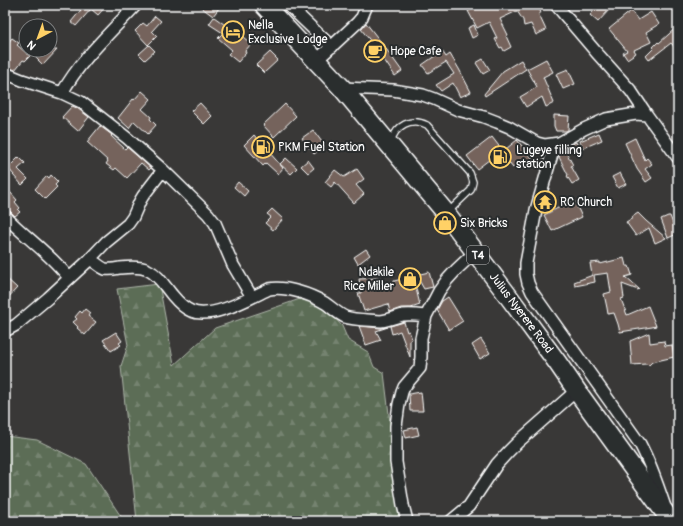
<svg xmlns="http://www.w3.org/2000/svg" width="683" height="526" font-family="Pangolin,sans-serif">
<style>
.forest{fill:url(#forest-firs);stroke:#aeb6aa}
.building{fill:#74645b;stroke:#fff}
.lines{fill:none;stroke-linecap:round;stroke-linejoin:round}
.service-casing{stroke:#fff;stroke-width:8}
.minor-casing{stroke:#fff;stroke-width:14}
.trunk-casing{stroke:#fff;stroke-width:21}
.service{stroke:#2a2d2e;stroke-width:5.5}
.minor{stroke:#2a2d2e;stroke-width:11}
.trunk{stroke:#2a2d2e;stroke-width:18}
.labels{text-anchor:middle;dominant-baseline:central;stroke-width:4;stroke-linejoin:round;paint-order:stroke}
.shield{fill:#2a2d2e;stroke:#bfc0c0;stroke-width:1}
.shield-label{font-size:11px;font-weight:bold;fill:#fff}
.poi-label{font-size:12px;fill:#fff;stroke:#2a2d2e;text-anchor:start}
.street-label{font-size:12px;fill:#fff;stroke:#2a2d2e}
</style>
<defs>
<pattern id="forest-firs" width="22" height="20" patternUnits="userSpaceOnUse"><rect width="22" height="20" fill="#5c6d56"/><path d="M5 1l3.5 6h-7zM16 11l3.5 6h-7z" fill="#74836f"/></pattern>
</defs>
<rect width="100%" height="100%" fill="#393837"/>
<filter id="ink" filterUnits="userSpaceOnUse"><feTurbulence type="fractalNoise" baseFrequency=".025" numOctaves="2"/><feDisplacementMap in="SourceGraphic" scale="8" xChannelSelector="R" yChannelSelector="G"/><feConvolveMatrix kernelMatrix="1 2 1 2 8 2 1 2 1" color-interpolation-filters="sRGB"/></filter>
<g filter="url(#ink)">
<path class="forest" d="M159,284L174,365L215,328L300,299L322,304L342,326L348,340L368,352L374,367L384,373L402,521H137L121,366L128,345L117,289Z
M5,436L37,440L86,464L124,521H5Z"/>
<path class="building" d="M85,5H107L98,15L91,9L76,26L71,22Z
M198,5H214L219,8L213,16Z
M481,5H534L541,12L539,15L546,30L536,35L531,24L524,26L523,20L517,11L500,19L508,35L506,36L511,47L504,51L502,47L500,48L495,39L497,38L489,22L477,28L468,11Z
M600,5H603L609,10L598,22L590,15Z
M631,11L638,20L651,12L659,24L646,32L651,42L634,50L636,53L627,59L623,53L627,51L609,29Z
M155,16L161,21L152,31L157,36L148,45L135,31L143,23L147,26Z
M214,17L228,27L232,22L244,33L242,36L251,44L245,51L246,53L238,62L228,54L232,50L218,38L223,33L209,24Z
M366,23L384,46L402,71L395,76L376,48L361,29Z
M474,25L478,35L472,38L468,28Z
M678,26V51L671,43L649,60L646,56L654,48L653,47L658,42L659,43Z
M12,38L19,43L17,45L30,56L25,61L23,60L15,70L5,66V46Z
M149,45L155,51L145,60L139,54Z
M43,50H57L43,65L36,58Z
M442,51L446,57L450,54L459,69L471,92L460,97L453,83L441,91L436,85L454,74L446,62L428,73L422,65Z
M270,52L278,60L264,73L256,65Z
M483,59L490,70L483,74L476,63Z
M546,59L553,72L543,77L554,103L546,107L542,97L526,107L520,97L537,87L527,69Z
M521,60L526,69L485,96L484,94L503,71Z
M568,69L575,84L563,89L556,74Z
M142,91L151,99L142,109L151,117L150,119L156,125L148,134L134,121L129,128L118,118L133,99L134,100Z
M200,103L212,116L204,124L191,111Z
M285,104L296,116L274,137L263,125Z
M72,106L77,108L89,117L78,131L62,117Z
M554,115L569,116L568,130L566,131H556L554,126Z
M100,126L112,135L111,136L125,149L127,147L151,168L149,170L141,163L127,178L116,168L114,170L106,164L108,161L87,142Z
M313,130L325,146L314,154L302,138Z
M599,133L602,140L583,148L580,141Z
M254,135L283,168L278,174L266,163L263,166L244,145Z
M492,137L502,150L477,169L467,156Z
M635,138L645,160L647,158L652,164L645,169L652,178L646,182L637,169L625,143Z
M517,140L534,160L528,165L523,159L513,168L501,153Z
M576,142L579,148L567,153L565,148Z
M563,149L566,152L573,165L571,166L579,180L572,184L567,176L568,175L559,157L561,150Z
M19,157L25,163L18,169L28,179L22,185L13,175H14L8,168Z
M286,158L297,168L291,174L280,164Z
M308,160L314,168L308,173L301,166Z
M357,169L364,179L356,185L364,194L354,203L335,182L331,187L325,182L335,170L344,177Z
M620,173L626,184L618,188L612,177Z
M51,175L58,182L55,185L57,187L45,199L35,189L47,176L49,178Z
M238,182L248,191L244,196L234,187Z
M10,192L17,200L15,202L20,208L18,210L20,212L15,216L10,211L5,209V197Z
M574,200L582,217L552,231L544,215Z
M272,209L283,219L273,230L265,223L271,217L267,214Z
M638,213L646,221L666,238L655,243L649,228L636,236L626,222L633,218L632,217Z
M668,216H670L677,234L668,238L661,219Z
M366,249L370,255L358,264L354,257Z
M624,258L626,266H629L632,275L625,277L639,289L638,290L622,284L624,298L621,299L627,315L648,306L656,326L652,327L620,332L618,324L614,313L608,314L607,308L604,294L611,292L608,273L594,275L595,282L575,286L574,282L593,275H592L590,263L600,262V264Z
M429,272L433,287L424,289L416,275Z
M413,276L420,305L411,308H401L390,312L388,304L364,311L358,293H361L359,279L380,278L383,284Z
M5,277L17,288L5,301Z
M448,297L463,321L449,330L437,310L442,301Z
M85,309L90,313L88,316L96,322L85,335L77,328L78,327L73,322L77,319L75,317L80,311L82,313Z
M404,322L407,332L409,331L412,339L410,340V357L400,331L392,334L390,326Z
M359,326L381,328L388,327L376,331L381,340L366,345Z
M116,332L122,341L119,343L121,345L111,351L103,340Z
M649,333L650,343L664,341L665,346L672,345L674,357L652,362L649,365L646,364L632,365L630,341Z
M481,339L490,353L480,359L472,345Z
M421,392L423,411H410L409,394Z
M417,427L419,435L406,438L404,430Z"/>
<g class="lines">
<g class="service-casing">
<path id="service" d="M391,142C396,125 411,117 427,125L470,173L473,182L471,190L448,212"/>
</g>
<g class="minor-casing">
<path id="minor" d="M288,5L332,47
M556,5L596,52L631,91L647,115L678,158
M317,60L357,23L362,17L367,5
M5,73L22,80L62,93L81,102L127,138L163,170L208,214L215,223L233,265L246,287L252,297
M342,88L393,90L423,95L434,99L458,110L484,117L497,122L509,127L537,143L545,145L559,143L584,129L606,119L636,114L647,115
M62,93C81,59 110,33 136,5
M555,144L536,210L526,263V274L528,283L532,292L640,444C650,463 657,483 664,504
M5,216C26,238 51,254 69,278
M90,259C95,262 100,267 105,269C111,270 115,269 120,268C129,267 140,266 148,270C159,275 165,287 173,296C178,302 184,308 191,311C212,320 250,298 269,289C286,286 310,294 325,303C331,307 337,313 345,317C353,320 372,320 381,321C389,320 396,317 403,315C411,314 418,315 426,316
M5,331L16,325L48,298L87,262L106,242L128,224L133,217L140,201L143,196L163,170
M407,521L403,505L396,462V426L399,404L402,392L404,387L420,368L421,357V338L426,316L439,291L447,280L457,269L475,252
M451,521L469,506L497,464L508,452L518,442L577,390"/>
</g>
<g class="trunk-casing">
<path id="trunk" d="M264,5L342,88L446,213L506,293L557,362L579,394L671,521"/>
</g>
<use href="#service" class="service"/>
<use href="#minor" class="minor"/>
<use href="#trunk" class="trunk"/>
</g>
</g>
<defs>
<g id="hotel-ring" transform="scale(1.15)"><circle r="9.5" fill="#2a2d2e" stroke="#ffd166" stroke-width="1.5"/><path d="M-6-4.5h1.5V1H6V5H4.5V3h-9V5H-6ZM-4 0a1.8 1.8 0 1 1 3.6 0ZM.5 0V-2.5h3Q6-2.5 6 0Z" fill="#ffd166"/></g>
<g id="cafe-ring" transform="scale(1.15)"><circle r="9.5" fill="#2a2d2e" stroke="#ffd166" stroke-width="1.5"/><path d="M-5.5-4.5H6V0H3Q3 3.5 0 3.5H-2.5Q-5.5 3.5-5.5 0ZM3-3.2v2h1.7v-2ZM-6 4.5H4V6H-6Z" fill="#ffd166"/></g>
<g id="fuel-ring" transform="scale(1.15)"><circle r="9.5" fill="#2a2d2e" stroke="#ffd166" stroke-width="1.5"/><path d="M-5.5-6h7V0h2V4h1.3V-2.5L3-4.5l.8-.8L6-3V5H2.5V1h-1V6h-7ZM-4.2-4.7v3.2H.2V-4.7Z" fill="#ffd166"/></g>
<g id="temple-ring" transform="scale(1.15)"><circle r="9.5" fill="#2a2d2e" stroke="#ffd166" stroke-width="1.5"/><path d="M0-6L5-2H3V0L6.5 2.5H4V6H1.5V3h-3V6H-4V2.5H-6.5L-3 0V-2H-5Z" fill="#ffd166"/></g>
<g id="shop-ring" transform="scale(1.15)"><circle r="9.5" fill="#2a2d2e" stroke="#ffd166" stroke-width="1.5"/><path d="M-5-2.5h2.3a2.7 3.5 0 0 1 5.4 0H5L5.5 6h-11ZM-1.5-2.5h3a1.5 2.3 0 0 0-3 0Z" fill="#ffd166"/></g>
</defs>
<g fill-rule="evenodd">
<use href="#hotel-ring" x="233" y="32"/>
<use href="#cafe-ring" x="375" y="51"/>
<use href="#fuel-ring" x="263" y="147"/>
<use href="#fuel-ring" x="500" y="157"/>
<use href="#temple-ring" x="545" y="202"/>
<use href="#shop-ring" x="445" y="223"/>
<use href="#shop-ring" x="410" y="279"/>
</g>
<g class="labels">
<rect class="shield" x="467" y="246" width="22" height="18" rx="3"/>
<g class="shield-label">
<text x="478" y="255">T4</text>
</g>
<g class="poi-label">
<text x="248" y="25">Nella<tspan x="248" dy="14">Exclusive Lodge</tspan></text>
<text x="390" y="51">Hope Cafe</text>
<text x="278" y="147">PKM Fuel Station</text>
<text x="516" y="150">Lugeye filling<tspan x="516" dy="14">station</tspan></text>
<text x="560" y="202">RC Church</text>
<text x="460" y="223">Six Bricks</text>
<text x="394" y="272" text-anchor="end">Ndakile<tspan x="394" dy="14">Rice Miller</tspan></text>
</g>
<g class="street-label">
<text transform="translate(521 313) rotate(53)">Julius Nyerere Road</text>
</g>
</g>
<rect width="683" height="526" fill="none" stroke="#2a2d2e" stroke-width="20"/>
<rect x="10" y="10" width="663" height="506" fill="none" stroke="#fff" stroke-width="1.5" filter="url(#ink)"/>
<g transform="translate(38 38) rotate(221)"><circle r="19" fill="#2a2d2e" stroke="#7f8182"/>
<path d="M0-3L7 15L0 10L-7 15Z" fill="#ffd166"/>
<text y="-6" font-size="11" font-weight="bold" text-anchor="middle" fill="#ffffff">N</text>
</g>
</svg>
